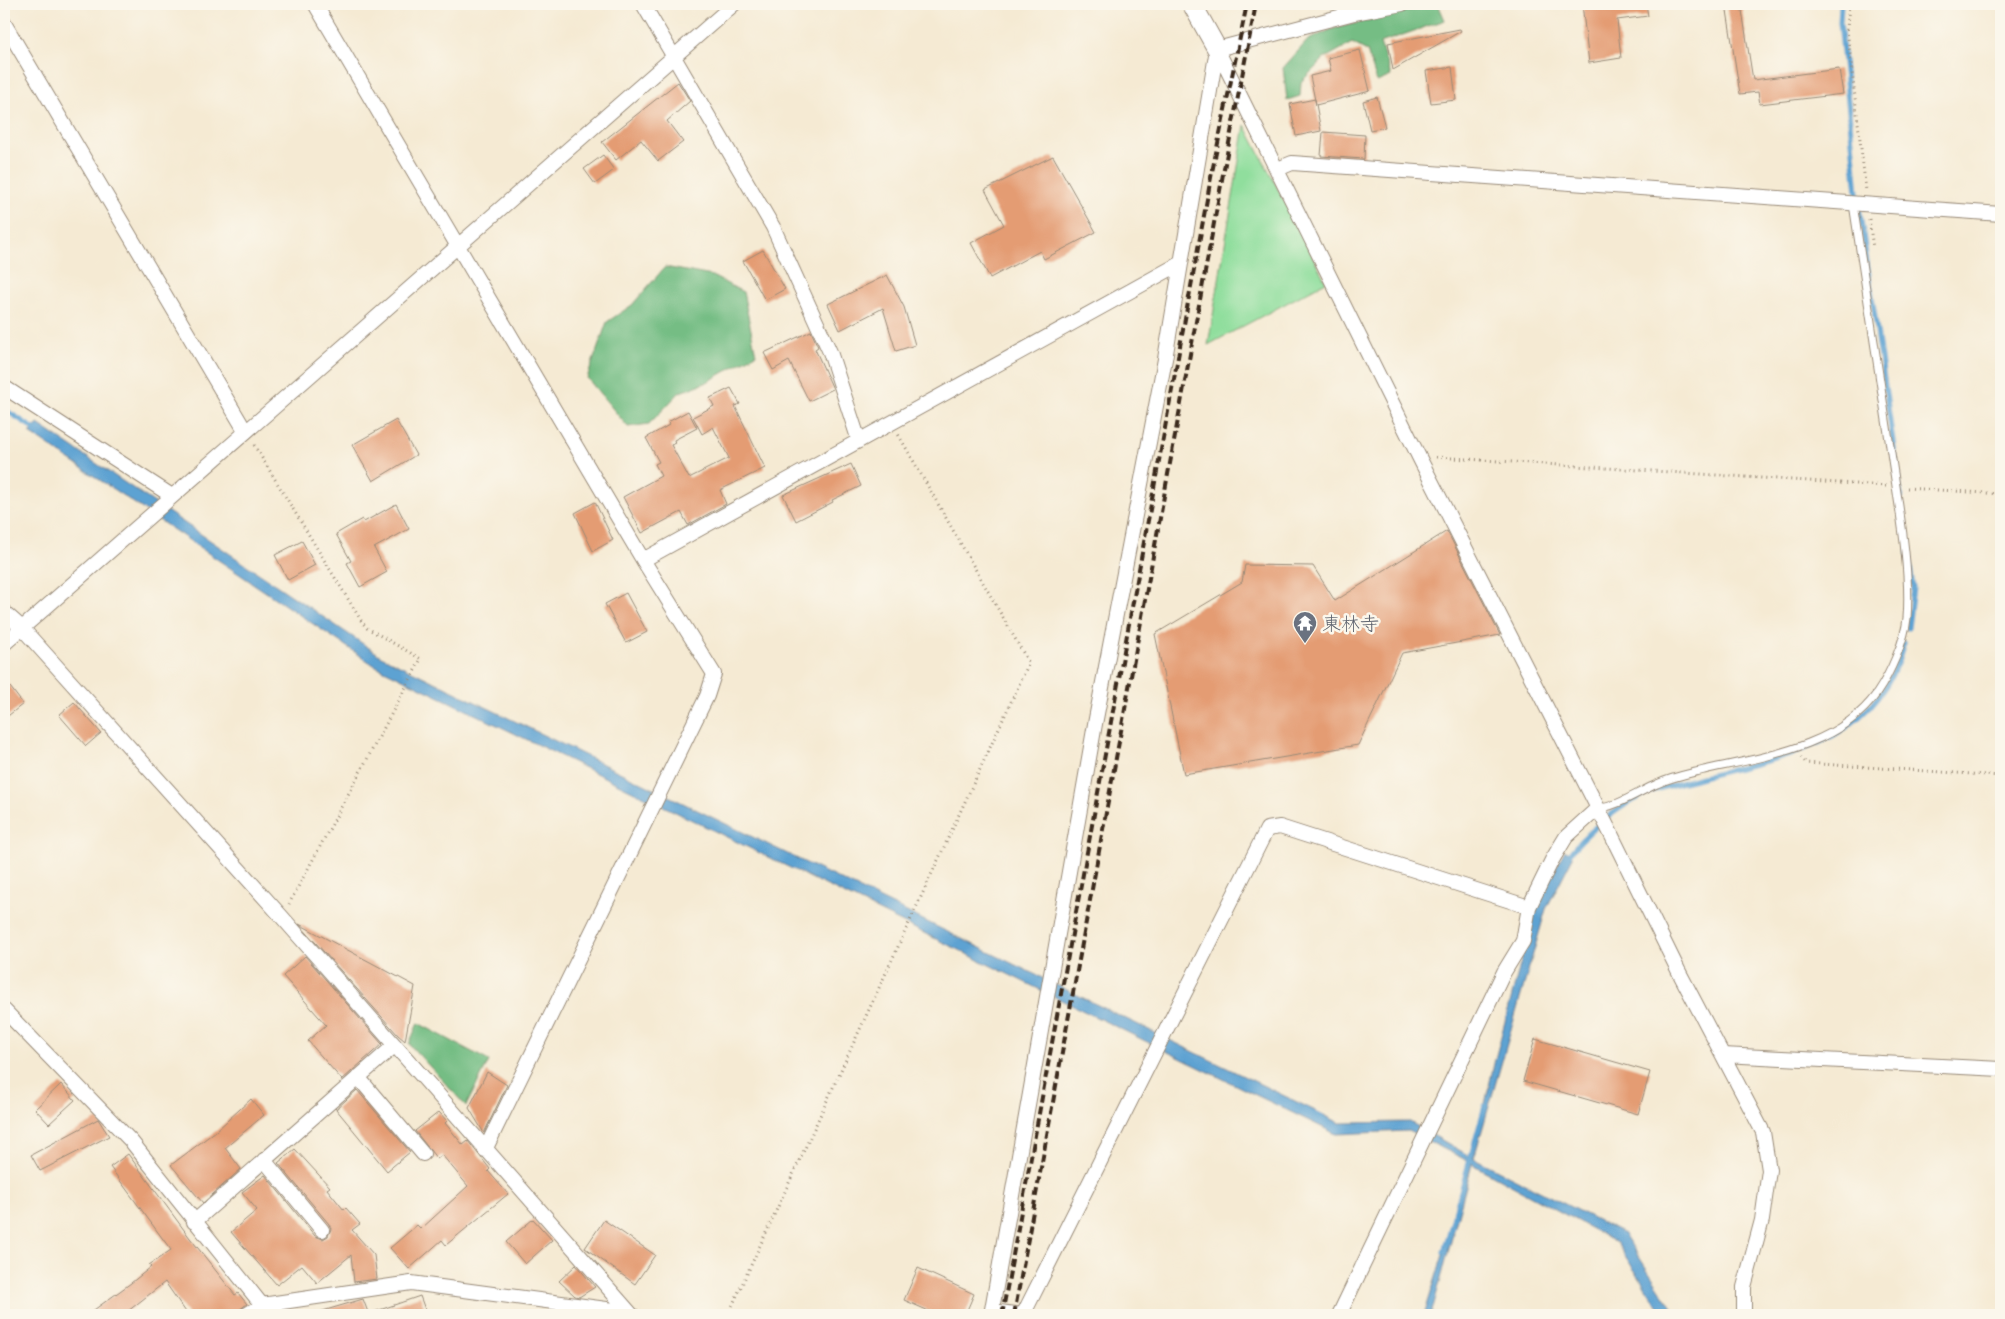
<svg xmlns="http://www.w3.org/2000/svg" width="2005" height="1319" font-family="Itim,'Klee One',sans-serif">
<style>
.green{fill:#90de9d;stroke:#66845e}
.forest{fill:#74bd84;stroke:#587451}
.water{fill:#5da2d2;stroke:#4c6678}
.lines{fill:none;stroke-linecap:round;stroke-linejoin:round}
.stream{stroke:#5da2d2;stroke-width:5}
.building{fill:#e49c73}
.lane-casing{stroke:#988a78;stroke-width:9}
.street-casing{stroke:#988a78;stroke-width:16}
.secondary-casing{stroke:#988a78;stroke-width:21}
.path{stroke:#988a78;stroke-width:3;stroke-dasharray:1 4;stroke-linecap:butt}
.lane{stroke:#fff;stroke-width:7}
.street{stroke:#fff;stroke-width:14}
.secondary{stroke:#fff;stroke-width:19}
.rail{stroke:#3b2a1e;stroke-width:4;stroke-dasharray:8 4;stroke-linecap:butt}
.labels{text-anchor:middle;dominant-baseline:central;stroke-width:5;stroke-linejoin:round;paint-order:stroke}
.worship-label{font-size:19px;fill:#5b616d;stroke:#fbf7ec;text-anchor:start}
</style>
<rect width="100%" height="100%" fill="#fbf7ec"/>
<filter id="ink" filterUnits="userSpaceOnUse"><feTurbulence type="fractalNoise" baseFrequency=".02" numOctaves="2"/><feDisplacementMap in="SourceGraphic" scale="10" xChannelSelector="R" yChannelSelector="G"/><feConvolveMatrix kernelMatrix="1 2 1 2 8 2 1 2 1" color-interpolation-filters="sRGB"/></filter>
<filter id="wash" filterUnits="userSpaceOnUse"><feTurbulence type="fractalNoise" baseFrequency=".0096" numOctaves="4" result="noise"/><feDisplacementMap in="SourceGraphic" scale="20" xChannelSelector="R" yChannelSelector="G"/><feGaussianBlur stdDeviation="1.12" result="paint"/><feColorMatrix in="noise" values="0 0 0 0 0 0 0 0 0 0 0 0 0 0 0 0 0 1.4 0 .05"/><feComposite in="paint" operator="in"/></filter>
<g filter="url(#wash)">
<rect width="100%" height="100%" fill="#f5ead3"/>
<path class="green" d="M1245,125L1326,282L1208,345Z"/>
<path class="forest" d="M1438,4L1445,20L1380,43L1391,76L1377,82L1367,51L1352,43L1325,58L1301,82L1300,96L1287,100L1283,68L1308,40L1332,29Z
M665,267L712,276L743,292L756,354L707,382L680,392L649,424L628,427L587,378L607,322L632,305Z
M418,1023L489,1061L466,1106L409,1044Z"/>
<path class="water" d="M38,424L381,656L1340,1123L1410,1122L1473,1158L1495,1059L1536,905L1565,850L1573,857L1546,909L1474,1158L1624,1234L1677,1315H1664L1616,1242L1472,1164L1431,1315H1424L1472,1163L1408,1131L1336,1134L374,665L30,433Z"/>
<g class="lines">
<path class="stream" d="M1841,4L1840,22L1857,192L1901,497
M4,409L39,432
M1908,628L1913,588L1908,552
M1566,859C1575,845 1589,832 1603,821C1614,812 1627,803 1641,796C1659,787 1682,783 1702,777C1789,756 1877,743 1904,643
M1444,1252L1485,1106"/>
</g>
<g id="blocks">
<path class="building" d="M1582,4H1646L1648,16L1617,20L1621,58L1589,63Z
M1726,4H1741L1753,80L1839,69L1843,94L1760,104L1758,92L1740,94Z
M1460,29L1461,31L1393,70L1388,43Z
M1360,50L1370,91L1316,105L1310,76L1331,71L1328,58Z
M1452,67L1456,100L1431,103L1426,71Z
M678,82L690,101L667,121L683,142L658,161L641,140L616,160L602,142Z
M1377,97L1385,127L1370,130L1363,101Z
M1315,99L1321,131L1296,136L1290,104Z
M1323,132L1365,135L1364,159L1321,156Z
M603,155L614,170L595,184L584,169Z
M1053,156L1096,232L1044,259L1040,251L990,278L971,243L1004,225L985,190Z
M763,250L785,289L765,300L743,261Z
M887,275L904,307L915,345L896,351L883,308L840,330L828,304Z
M811,331L818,347L815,349L833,389L809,401L789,361L773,370L764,353Z
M731,388L740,404L735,406L765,468L720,490L726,504L688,525L681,512L642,533L623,497L661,476L655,464L659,462L646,438L669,425L668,422L688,411L697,428L674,440L675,443L671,445L689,478L729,458L713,427L702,434L693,417L714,406L710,398Z
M396,420L416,455L373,481L352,445Z
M851,464L861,486L832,500L833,502L796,521L783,495Z
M595,502L613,540L593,551L575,513Z
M396,504L409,529L374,548L387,572L360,587L347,563L351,561L336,534L362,519L364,522Z
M1447,531L1500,635L1402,653L1358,745L1184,774L1155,634L1242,582L1245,565L1313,566L1335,601Z
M302,541L315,565L288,580L275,555Z
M626,593L647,632L626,643L605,604Z
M4,679L23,704L4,719Z
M74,702L101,733L86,746L59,715Z
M299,924L415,986L405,1041L398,1035Z
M305,956L382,1044L342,1080L308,1041L326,1025L283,976Z
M1535,1039L1650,1072L1638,1114L1523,1081Z
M487,1072L507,1085L484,1133L469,1108Z
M61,1084L75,1100L49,1124L35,1109Z
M357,1090L410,1152L387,1171L336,1109Z
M251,1099L264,1115L225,1148L241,1169L203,1203L171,1165L216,1131Z
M439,1112L447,1121L445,1123L463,1145L468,1141L490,1169L488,1171L508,1194L446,1245L442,1240L409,1269L390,1248L417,1225L421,1229L468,1186L442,1155L437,1159L415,1131Z
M98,1119L109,1136L40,1171L31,1155Z
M295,1149L330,1187L327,1189L344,1210L346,1208L360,1224L352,1230L374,1255L377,1279L354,1282L351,1255L317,1283L302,1265L277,1285L231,1232L257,1210L242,1192L265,1175L315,1236L323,1239L328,1236L331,1229L329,1224L278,1163Z
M128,1154L190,1238L235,1295L238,1293L247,1304L239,1310L237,1315H188L165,1282L123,1315H87L131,1283L151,1267L149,1265L171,1250L110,1167Z
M533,1219L552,1240L525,1264L506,1242Z
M604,1220L655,1255L635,1284L585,1248Z
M576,1265L595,1287L579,1297L575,1296L559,1281Z
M918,1268L974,1294L965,1315H938L904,1300Z
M420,1296L427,1315H372L371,1313Z
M363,1299L369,1315H317L316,1313Z"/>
</g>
</g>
<g filter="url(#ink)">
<use href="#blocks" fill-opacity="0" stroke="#988a78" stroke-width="1"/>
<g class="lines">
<g class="lane-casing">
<path id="lane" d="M1598,808C1615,808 1640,791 1657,784C1672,777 1688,774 1704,770C1763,757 1839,747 1877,693C1890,674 1905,640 1907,618C1911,569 1898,502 1891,453C1878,370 1865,287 1853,204"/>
</g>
<g class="street-casing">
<path id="street" d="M315,4L643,560L714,674L707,696L485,1150
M643,4L773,227L830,352L859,441
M4,23L246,432
M1217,49L1421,461L1607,826L1679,972L1763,1132L1769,1170L1762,1220L1744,1287V1315
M1217,49L1354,13L1402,4
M1278,169L1292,163L2001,214
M4,387L172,496
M643,560L1181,263
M4,612L22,628L282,917L632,1315
M4,644L734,4
M4,1010L131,1141L262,1305L267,1315
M1723,1055L2001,1069
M358,1077L423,1154
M264,1160L322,1230
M194,1222L394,1046
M992,1311L1022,1315
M246,1315L262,1305L411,1283L629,1312
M991,1315L1095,724L1165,359L1217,49
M1023,1315L1267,829L1280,827L1529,907
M1339,1315L1504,972L1523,941L1529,907L1552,860L1566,837L1598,808"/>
</g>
<g class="secondary-casing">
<path id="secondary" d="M1192,4L1217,49"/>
</g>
<path class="path" d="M1849,4L1847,29L1866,191
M1869,219L1873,248
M254,445L362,622L367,628L421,659L289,904
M1436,457L1886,486
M1907,488L2001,494
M1801,757L1806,763L2001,776
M728,1315L1029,663L898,434"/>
<use href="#lane" class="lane"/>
<use href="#street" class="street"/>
<use href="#secondary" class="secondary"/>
<path class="rail" d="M1002,1315L1212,172L1247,4
M1014,1315L1223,174L1256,4"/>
</g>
</g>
<defs>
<g id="temple-pin" transform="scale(1.25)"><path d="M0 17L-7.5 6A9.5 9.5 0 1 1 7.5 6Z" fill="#6b7280" stroke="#fbf7ec"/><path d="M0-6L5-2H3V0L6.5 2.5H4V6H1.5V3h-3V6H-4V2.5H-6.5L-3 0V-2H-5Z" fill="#fff"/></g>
</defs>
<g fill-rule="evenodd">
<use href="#temple-pin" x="1305" y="623"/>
</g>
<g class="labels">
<g class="worship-label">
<text x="1322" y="623">東林寺</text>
</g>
</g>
<rect width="2005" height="1319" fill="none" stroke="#fbf7ec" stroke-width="20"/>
</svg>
